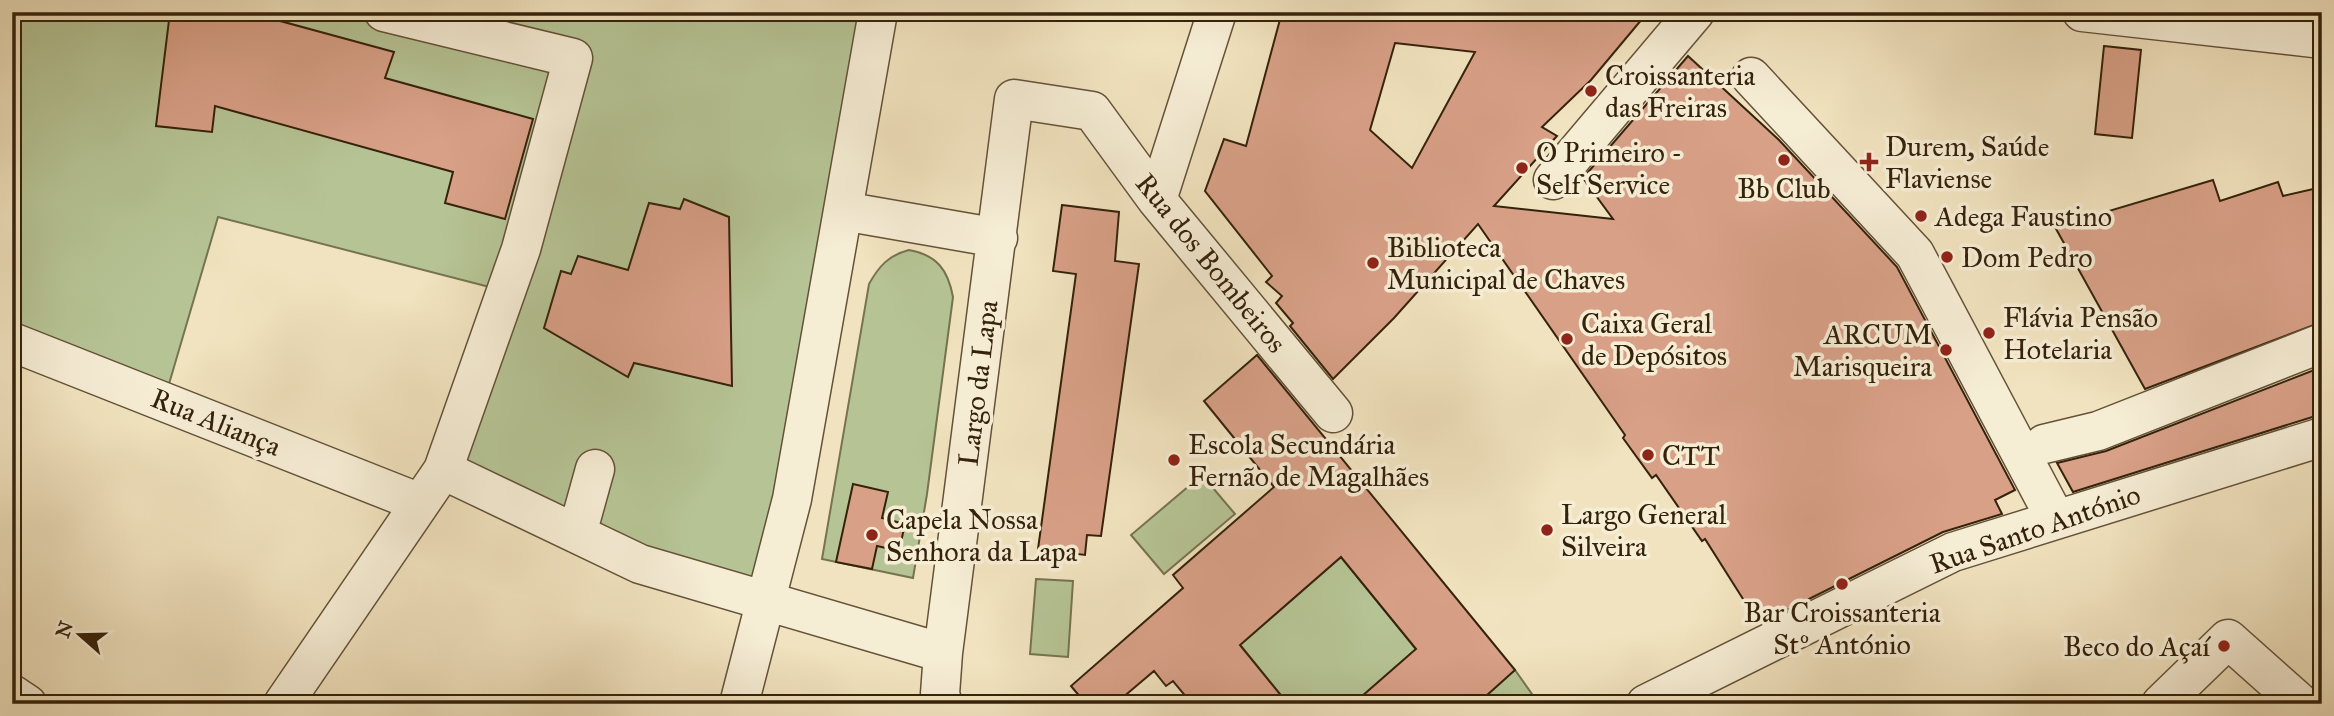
<svg xmlns="http://www.w3.org/2000/svg" width="2334" height="716" font-family="'IM FELL Great Primer',serif">
<style>
.green{fill:#b6c495;stroke:#767350;stroke-width:2}
.building{fill:#d8a087;stroke:#35220b;stroke-width:2;fill-rule:evenodd}
.lines{fill:none;stroke-linecap:round;stroke-linejoin:round}
.minor-casing{stroke:#645238;stroke-width:41}
.minor{stroke:#f6edd5;stroke-width:38}
.poi-dot{fill:#8f2418;stroke:#f6edd5;stroke-width:2.5}
.labels{text-anchor:middle;dominant-baseline:central;stroke-width:7;stroke-linejoin:round;paint-order:stroke}
.poi-label{font-size:28px;fill:#35220b;stroke:#f6edd5;text-anchor:start}
.street-label{font-size:28px;fill:#35220b;stroke:#f6edd5}
</style>
<rect width="100%" height="100%" fill="#f1e3bf"/>
<filter id="stains"><feTurbulence type="fractalNoise" baseFrequency=".00286" numOctaves="4"/><feColorMatrix values="0 0 0 0 .2 0 0 0 0 .09 0 0 0 0 .02 0 0 0 .5 -.17"/></filter>
<radialGradient id="worn" r=".72"><stop offset=".6" stop-color="#630" stop-opacity="0"/><stop offset="1" stop-color="#630" stop-opacity=".3"/></radialGradient>
<path class="green" d="M12,12H870L764,603L459,477L505,291L218,217L164,401L12,342Z
M909,250C937,255 948,270 953,297L927,494L913,578L822,559L869,284C879,266 889,255 909,250Z
M1202,475L1235,514L1164,574L1131,535Z
M1341,557L1416,649L1353,704H1288L1240,645Z
M1036,579L1073,581L1068,657L1030,654Z
M1515,670L1539,704H1477Z"/>
<path class="building" d="M170,12H247L394,52L385,78L533,119L505,219L445,203L453,172L215,106L212,132L156,126Z
M1282,12H1648L1591,80L1542,127L1557,136L1494,206L1613,219L1583,178L1688,56L1779,140L1897,267L2015,490L1995,500L2002,514L1943,532L1787,610L1763,617L1750,610L1705,539L1702,541L1656,475L1652,478L1623,438L1625,435L1478,224L1394,318L1333,379L1290,326L1293,323L1276,303L1282,296L1266,282L1272,276L1205,191L1224,139L1246,146ZM1395,43L1475,52L1412,168L1370,130Z
M2104,46L2141,50L2132,138L2095,134Z
M2213,180L2220,201L2278,182L2283,196L2322,187V322L2145,389L2055,227Z
M684,199L729,217L732,386L634,363L628,377L544,328L561,271L571,274L578,256L628,270L649,203L680,209Z
M1062,205L1119,212L1115,261L1139,264L1101,536L1087,535L1085,555L1038,549L1076,274L1053,271Z
M1257,355L1515,670L1477,704H1353L1416,649L1341,557L1240,645L1288,704H1192L1173,681L1166,686L1154,671L1115,704H1086L1071,686L1183,588L1173,575L1274,487L1204,401Z
M2322,367V414L2073,492L2057,463L2106,451Z
M853,484L888,492L882,518L905,524L899,551L877,546L872,569L836,562Z"/>
<g class="lines">
<g class="minor-casing">
<path id="minor" d="M2082,12L2322,39
M1751,77L1915,254L2055,518
M1553,180L1695,12
M1157,200L1217,12
M843,211L998,238
M12,342L420,503
M2044,444L2098,431L2322,343
M443,470L640,564L943,653
M577,534L595,469
M12,694L27,704
M283,704L443,470L521,249L573,58L384,12
M739,704L792,499L878,12
M943,704L940,694L943,653L1014,99L1092,111L1157,200L1333,413
M1646,704L1953,552L2322,437
M2161,704L2228,639L2301,704"/>
</g>
<use href="#minor" class="minor"/>
</g>
<g class="poi-dot">
<circle cx="1591" cy="91" r="7"/>
<circle cx="1784" cy="160" r="7"/>
<path d="M1865.5 151.5h7v7h7v7h-7v7h-7v-7h-7v-7h7z"/>
<circle cx="1522" cy="168" r="7"/>
<circle cx="1921" cy="216" r="7"/>
<circle cx="1947" cy="257" r="7"/>
<circle cx="1373" cy="263" r="7"/>
<circle cx="1989" cy="333" r="7"/>
<circle cx="1567" cy="339" r="7"/>
<circle cx="1946" cy="350" r="7"/>
<circle cx="1648" cy="455" r="7"/>
<circle cx="1174" cy="460" r="7"/>
<circle cx="1547" cy="530" r="7"/>
<circle cx="872" cy="535" r="7"/>
<circle cx="1842" cy="584" r="7"/>
<circle cx="2224" cy="646" r="7"/>
</g>
<g class="labels">
<g class="poi-label">
<text x="1605" y="75">Croissanteria<tspan x="1605" dy="32">das Freiras</tspan></text>
<text x="1885" y="146">Durem, Saúde<tspan x="1885" dy="32">Flaviense</tspan></text>
<text x="1536" y="152">O Primeiro -<tspan x="1536" dy="32">Self Service</tspan></text>
<text x="1784" y="188" text-anchor="middle">Bb Club</text>
<text x="1935" y="216">Adega Faustino</text>
<text x="1387" y="247">Biblioteca<tspan x="1387" dy="32">Municipal de Chaves</tspan></text>
<text x="1961" y="257">Dom Pedro</text>
<text x="2003" y="317">Flávia Pensão<tspan x="2003" dy="32">Hotelaria</tspan></text>
<text x="1581" y="323">Caixa Geral<tspan x="1581" dy="32">de Depósitos</tspan></text>
<text x="1932" y="334" text-anchor="end">ARCUM<tspan x="1932" dy="32">Marisqueira</tspan></text>
<text x="1188" y="444">Escola Secundária<tspan x="1188" dy="32">Fernão de Magalhães</tspan></text>
<text x="1662" y="455">CTT</text>
<text x="1561" y="514">Largo General<tspan x="1561" dy="32">Silveira</tspan></text>
<text x="886" y="519">Capela Nossa<tspan x="886" dy="32">Senhora da Lapa</tspan></text>
<text x="1842" y="612" text-anchor="middle">Bar Croissanteria<tspan x="1842" dy="32">Stº António</tspan></text>
<text x="2210" y="646" text-anchor="end">Beco do Açaí</text>
</g>
<g class="street-label">
<text transform="translate(1211 263) rotate(51)">Rua dos Bombeiros</text>
<text transform="translate(978 383) rotate(-83)">Largo da Lapa</text>
<text transform="translate(216 422) rotate(22)">Rua Aliança</text>
<text transform="translate(2035 529) rotate(-19)">Rua Santo António</text>
</g>
</g>
<rect width="2334" height="716" fill="none" stroke="#f1e3bf" stroke-width="42"/>
<rect x="14" y="14" width="2306" height="688" fill="none" stroke="#35220b" stroke-width="3.5"/>
<rect x="21" y="21" width="2292" height="674" fill="none" stroke="#35220b" stroke-width="2"/>
<g transform="translate(80 635) rotate(290)" stroke="#f6edd5" stroke-width="5" paint-order="stroke">
<path d="M0-5L12 26L0 18L-12 26Z" fill="#35220b"/>
<text y="-10" font-size="19" font-weight="bold" text-anchor="middle" fill="#35220b">N</text>
</g>
<rect width="100%" height="100%" filter="url(#stains)"/>
<rect width="100%" height="100%" fill="url(#worn)"/>
</svg>
